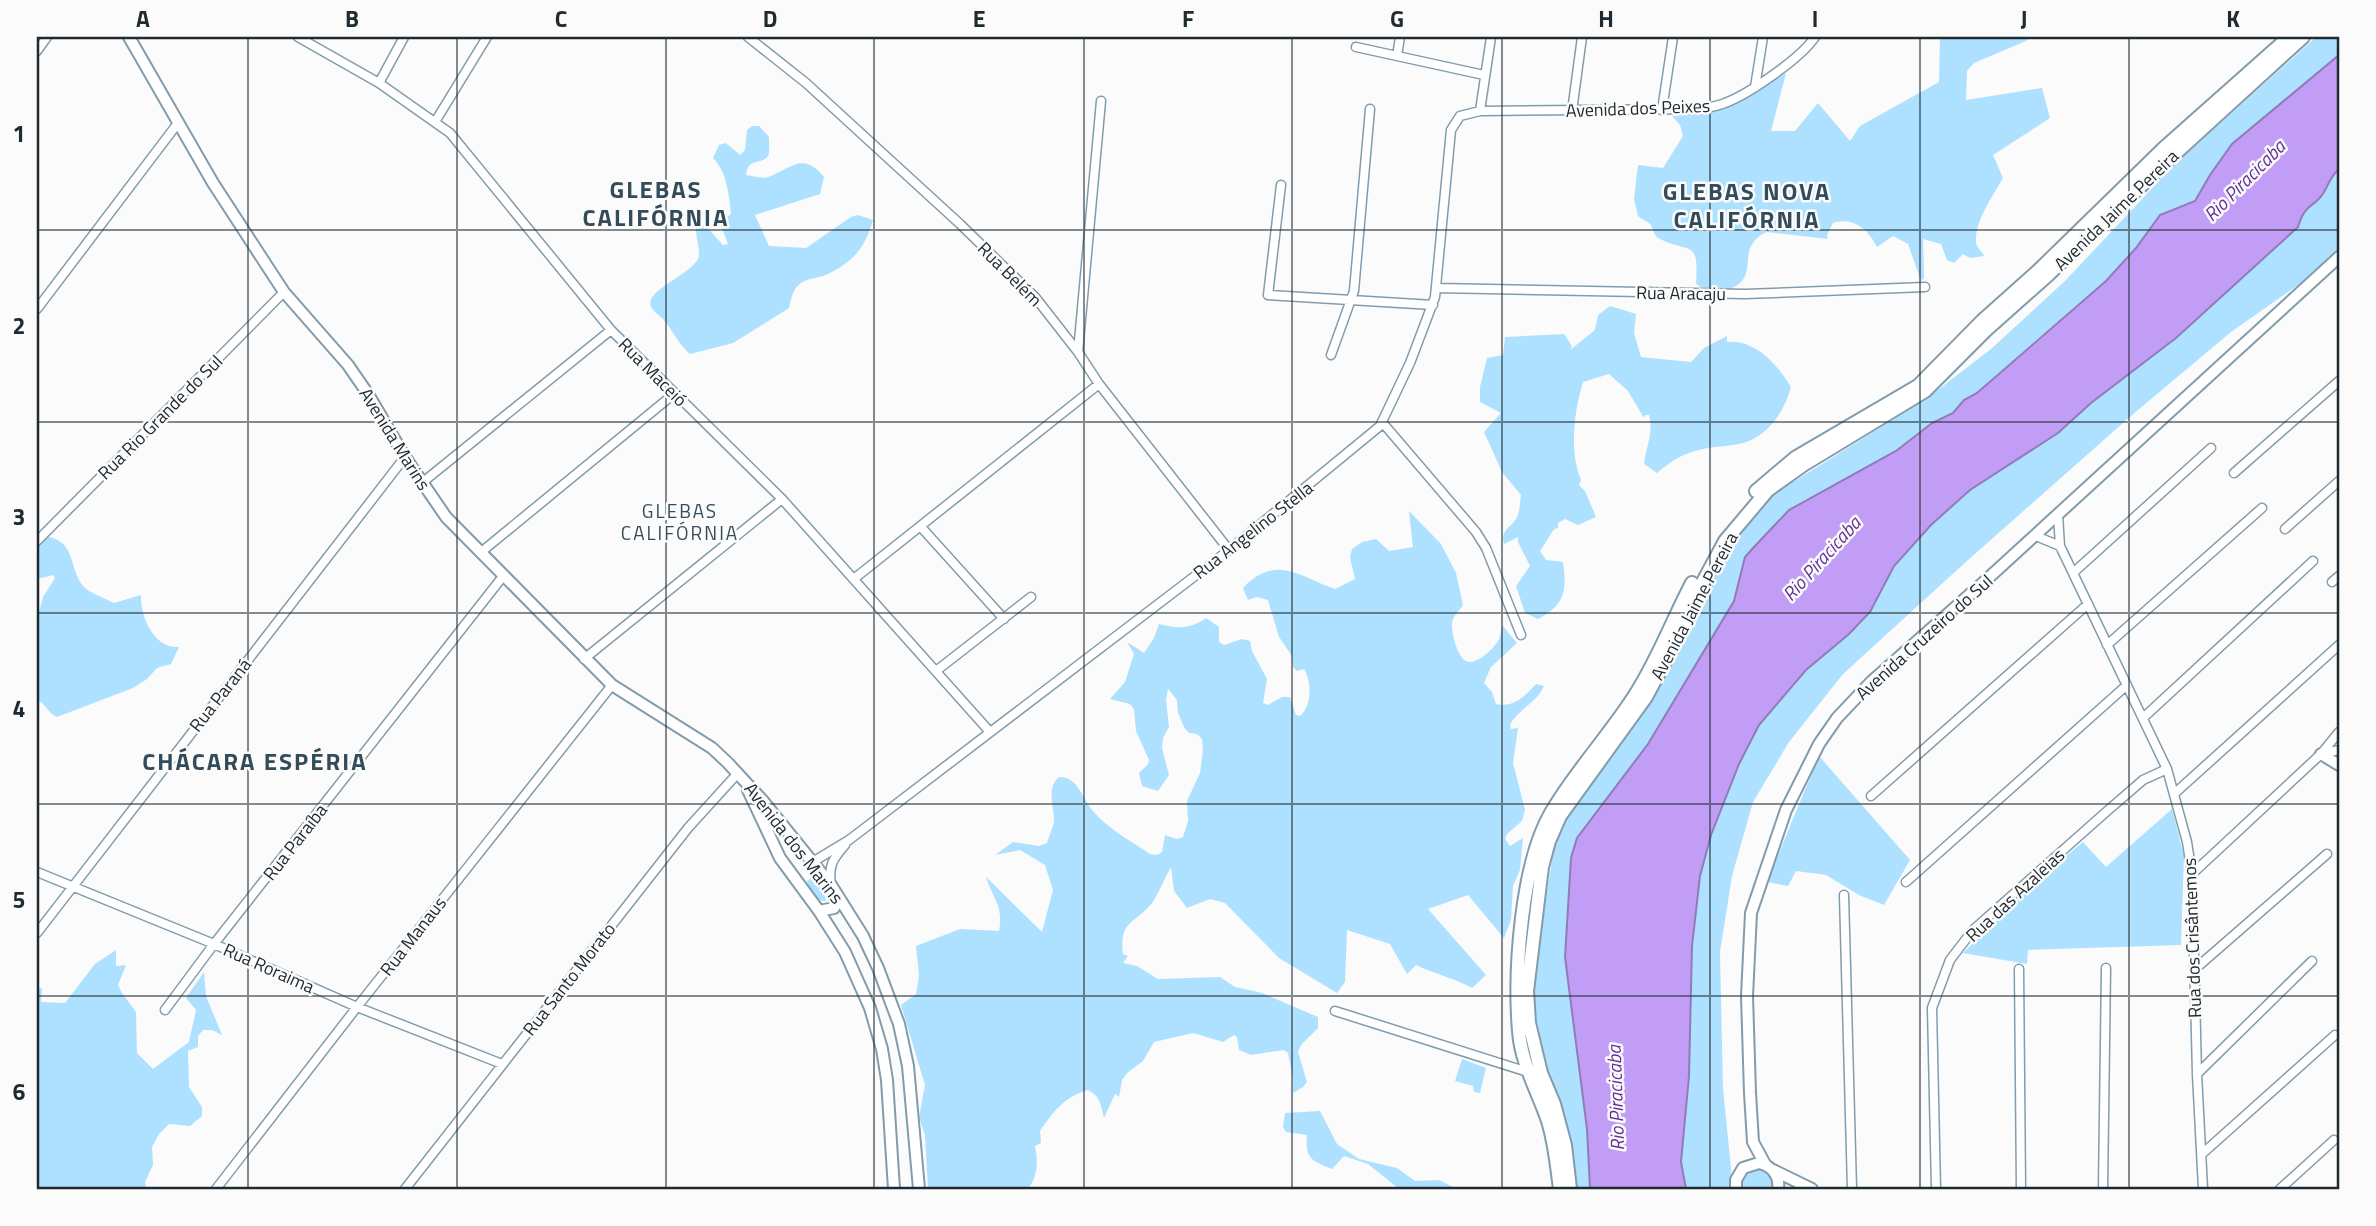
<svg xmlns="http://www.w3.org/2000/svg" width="2376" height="1226" font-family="'Titillium Web',sans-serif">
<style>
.green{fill:#ade1ff}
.water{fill:#c19df5;stroke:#917bba;stroke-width:2}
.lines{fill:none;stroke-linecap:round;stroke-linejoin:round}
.minor-casing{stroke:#829cac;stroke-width:11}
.tertiary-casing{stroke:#829cac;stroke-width:14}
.secondary-casing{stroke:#829cac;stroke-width:16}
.minor{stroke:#fff;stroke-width:8}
.tertiary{stroke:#fff;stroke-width:10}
.secondary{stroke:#fff;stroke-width:12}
.grid{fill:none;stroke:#202b31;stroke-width:2;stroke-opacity:0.55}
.labels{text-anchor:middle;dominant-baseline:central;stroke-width:5;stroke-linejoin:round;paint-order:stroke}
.street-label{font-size:18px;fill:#202b31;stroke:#fbfbfb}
.water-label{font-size:19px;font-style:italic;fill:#623297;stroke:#fbfbfb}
.neighbourhood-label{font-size:19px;letter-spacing:2px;fill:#344c5a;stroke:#fbfbfb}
.district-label{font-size:24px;font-weight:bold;letter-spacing:2px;fill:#344c5a;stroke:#fbfbfb}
.neatline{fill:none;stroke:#202b31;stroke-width:2.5}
.grid-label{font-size:23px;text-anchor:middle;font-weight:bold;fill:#202b31}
</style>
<rect width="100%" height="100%" fill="#fbfbfb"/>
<path class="green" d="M1940,37H2029L2026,41L1974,63L1967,71L1966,100L2042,88L2050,118L1993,155L2003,178C1993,196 1975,220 1976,242C1976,247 1982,251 1984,256L1970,258L1963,254L1954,263L1947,260L1941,244L1923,239L1924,278L1921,281L1908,244L1893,236L1877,247C1869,230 1853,216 1833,223L1827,235L1828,239L1766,232C1739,246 1754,266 1742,281C1732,293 1705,295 1696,283C1699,238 1690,254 1660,239C1654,236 1654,231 1651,225C1648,221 1642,220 1638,216L1634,199L1638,165L1663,168L1683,136L1680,125L1672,116L1724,109L1786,73L1771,131H1795L1818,103L1850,141L1860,126L1939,82Z
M2316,37H2339V55L2232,144L2210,175L2195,201L2160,215L2136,248L2106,281L1977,393L1964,400L1953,413L1932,423L1896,451L1789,510L1745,557L1734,601L1648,744L1577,838L1571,858L1565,957L1587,1129L1590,1189H1575L1559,1102L1541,1051L1532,990L1555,840L1566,816L1652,697L1731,544L1750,518L1774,494L1926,399L1991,349L2065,281L2172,167Z
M752,126H759L769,137C769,141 770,152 768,156C762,165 748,157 746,175C753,176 762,179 768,177C792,168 803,151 824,177L820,194L755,215L769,246L806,248L851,217L858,215L873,220C865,248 854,261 828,274C820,278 808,278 801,283C793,288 791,299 789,308L733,343L690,354C678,344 673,330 663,319C659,315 654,312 651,307C644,290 688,277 698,259C702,251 693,234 697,222L705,225L723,245L728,244L721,226L723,220L731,214C729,195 727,172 713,158L719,145L726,143L740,155L745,150L747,130Z
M2339,169V243L2337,251L2298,285L2231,332L2132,415L1968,560L1843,674L1789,742L1753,802L1732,876L1720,952L1723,1088L1733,1189H1686L1681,1162L1689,1076L1692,946L1700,876L1711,835L1739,764L1759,724L1806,670L1849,634L1866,617L1894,566L1931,525L1970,490L2058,433L2091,403L2176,338L2298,227C2305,202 2315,208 2324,192C2330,182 2330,177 2339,169Z
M1610,306L1636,314L1634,333L1641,357L1691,362L1704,348L1727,336V342C1755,339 1778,365 1791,387C1784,412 1769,435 1743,443C1728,447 1710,446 1695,451C1680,455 1669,463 1657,473L1644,464C1646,447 1654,432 1649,415H1645L1644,418L1628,391L1609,374L1583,382C1574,412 1569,451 1581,480L1579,485L1585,491L1596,517L1578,525L1565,519L1558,523V528L1554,529L1540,551L1546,560L1563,562C1567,591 1565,605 1538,619L1525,613L1516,586L1530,566L1518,542V537L1504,544C1500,531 1510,528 1516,519C1520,513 1520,502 1521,495L1502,472L1484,432L1501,413L1480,402V387L1487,358L1503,355L1505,337L1564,334L1572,346L1570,350L1595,330L1598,315Z
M1409,511L1441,544L1456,573L1463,605C1460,610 1455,614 1453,619C1449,627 1457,657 1466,661C1476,666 1493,649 1498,641C1501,636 1501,630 1502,625L1517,643L1491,667L1484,683L1492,692L1496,704C1514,708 1524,697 1536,684L1544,686C1537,703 1518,709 1510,725L1511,729L1518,728L1513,763L1525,810L1522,821L1507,834L1505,839L1510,846L1523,838L1520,870L1513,886L1511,920L1504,938L1468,895L1428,909L1486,975L1472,988C1454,978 1435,974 1416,965L1407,974L1390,944L1347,930L1345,982L1337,993L1279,958L1225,903L1210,899L1187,908L1174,891L1171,867C1164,879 1159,893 1152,903C1134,925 1119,920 1123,954L1128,956L1123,963L1137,966L1158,979L1220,977L1235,987L1262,993L1318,1017V1028L1301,1045L1298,1052L1307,1082L1303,1087L1293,1093V1078L1288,1053L1284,1050L1251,1055L1239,1050L1237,1037L1234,1035L1223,1042L1193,1033L1154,1042L1143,1061L1127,1073L1122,1080L1119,1097L1115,1094L1104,1118C1101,1105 1100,1096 1088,1090C1065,1096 1053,1112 1040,1131L1041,1143L1035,1146C1038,1162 1038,1176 1028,1189H928L925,1135L919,1117L925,1085L901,1005L916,994L919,976L916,946L960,929L999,931C1004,907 993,899 986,877L1042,932L1053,890L1045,865L1020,850L995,855L1013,842L1039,846L1047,843C1049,836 1053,828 1054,821C1054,806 1046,788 1059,777C1079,777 1082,799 1093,811C1108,829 1131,841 1150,854L1157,855L1162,852L1165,835L1177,839L1183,837L1188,821L1187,801L1200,773L1203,750L1202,739L1197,734L1189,733L1184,727L1178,713L1177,700L1168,689L1166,700L1169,727L1163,738L1162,748L1169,775L1158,791L1142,786L1139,773L1148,764L1149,760L1136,731L1134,709L1130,704L1110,699L1125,682L1134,654L1127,642L1144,653L1154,638L1159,624C1177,629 1191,629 1206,618L1219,627V642L1224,645L1242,639L1250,641L1252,651L1267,679L1263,703L1268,705L1282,697H1290L1296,715L1300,716C1312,706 1312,682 1304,669L1297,671L1293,667L1292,656L1279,637L1268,600L1257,597L1248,600L1243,588C1276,553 1300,577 1335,589L1355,579L1350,557L1352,549L1362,542L1376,539L1389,551L1413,547Z
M44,536C78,540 68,570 84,587C91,594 105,598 114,603L141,595C140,616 154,649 179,647L171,664L157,668L147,679L133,688L57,717C48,714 46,703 37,700V620L43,597L55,578L53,575L37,579V541Z
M1819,756L1910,860L1884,905L1859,895L1826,875L1796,871L1788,886L1767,882Z
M2172,809L2184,856L2181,945L2028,950L2027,964L1963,953L2041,877L2083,842L2106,867Z
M815,876C823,879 830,889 829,898L825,901L816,900L808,890L807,881Z
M116,950V966L126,965L118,985L122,993L136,1012L137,1053L153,1069L189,1042L196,1010L186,998L204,972L206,996L222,1035L212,1030H203L198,1036V1047L188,1051L189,1087L202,1107V1116L190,1126L169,1124L159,1134L152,1147L153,1165L145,1182L146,1189L125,1187L116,1189H37V989L42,988L41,1002L65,1003L95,964Z
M1462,1059L1486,1068L1480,1093L1474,1092L1473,1086L1455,1081Z
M1320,1111L1337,1144L1359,1159L1397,1168L1415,1181L1439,1180L1457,1189H1399L1368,1164L1344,1156L1332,1169C1311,1160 1305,1159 1307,1135L1286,1132L1283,1127L1285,1113Z
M1755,1166L1771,1173L1775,1189H1739L1740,1175Z"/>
<path class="water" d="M2339,55V169C2330,177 2330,182 2324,192C2315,208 2305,202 2298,227L2176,338L2091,403L2058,433L1970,490L1931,525L1894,566L1870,612L1849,634L1806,670L1759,725L1739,764L1711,835L1700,876L1692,946L1689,1076L1681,1162L1686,1189H1590L1587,1129L1565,957L1571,858L1577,838L1648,744L1734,601L1745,557L1754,547L1789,510L1896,451L1932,423L1953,413L1964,400L1977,393L2106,281L2136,248L2160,215L2195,201L2210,175L2232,144Z"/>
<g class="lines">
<g class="minor-casing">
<path id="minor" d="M298,37L379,83L450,133L611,330L782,499L990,732
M748,37L806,83L960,224L1035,297L1078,352L1099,384L1229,550
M1356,47L1484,75
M37,51L47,37
M1397,56L1400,37
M379,83L404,37
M1755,87L1763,37
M1662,110L1673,37
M1480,111L1491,37
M1572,111L1582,37
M435,122L487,37
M1281,185L1268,295L1433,305
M1437,288L1745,294L1925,287
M37,309L178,123
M1078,352L1101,101
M1331,355L1354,291L1370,109
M1382,422L1476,532L1486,548L1521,635
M2234,473L2339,381
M423,482L611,330
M2058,515L2060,546L2167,769L2187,842L2192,874L2197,1074L2203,1189
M921,527L1004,619
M2285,529L2339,481
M2036,536L2060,546
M37,541L284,292
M480,553L675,393
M2073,573L2211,448
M855,578L1099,384
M2332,582L2339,576
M2107,645L2262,508
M584,659L782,499
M936,671L1031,597
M2143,718L2313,561
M2321,754L2339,750
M2174,794L2339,645
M1871,796L2088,604
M811,863L849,840L1229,550L1380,426L1410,363L1435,297L1451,130L1460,116L1480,111L1703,109C1710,107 1718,106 1725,103C1749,94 1801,58 1815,37
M37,872L214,944L357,1007L502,1064
M2192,874L2321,754L2339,732
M1906,882L2127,685
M831,885C828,865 833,859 845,845
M1844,895L1852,1189
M37,933L405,457
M2019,969L2021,1189
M2195,969L2327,854
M165,1010L214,944L504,575
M1335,1011L1531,1073
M2197,1074L2312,961
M2203,1153L2335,1035
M216,1189L357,1007L612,685
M405,1189L688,828L738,773
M1936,1189L1932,1008L1950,960L1973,930L2106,812L2143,780L2167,769
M2103,1189L2106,968
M2280,1189L2334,1140"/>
</g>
<g class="tertiary-casing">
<path id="tertiary" d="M129,37L213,183L267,266L284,292L348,365L368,394L405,457L446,517L612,685L712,748L728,763L763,801L831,885L863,936L878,968L899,1024L908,1066L919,1189
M2321,754L2339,765
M748,790L780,858L819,911L845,952L870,1008L882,1049L887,1080L894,1189
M819,911L834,908L836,904L833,892
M1765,1164L1753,1142L1750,1093L1747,996L1751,913L1786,810L1819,744L1837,718L1871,682L1985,581L2339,257
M1773,1170L1812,1189
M1736,1189V1180L1743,1168L1759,1163C1772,1166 1780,1176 1778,1189"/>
</g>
<g class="secondary-casing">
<path id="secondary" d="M1756,491L1795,458L1918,386L1982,321L2038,271L2164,148L2289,37
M1560,1189C1557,1167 1555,1143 1548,1121C1538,1091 1521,1063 1519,1031C1514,971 1521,865 1551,813C1576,770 1611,734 1637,692C1659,657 1673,619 1692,583
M1570,1189L1565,1145L1554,1104L1541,1073L1529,1023L1527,991L1542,867L1549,841L1560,816L1646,697L1675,643L1697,593L1725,541L1768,490L1803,465L1925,391L1986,330L2049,274L2167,161L2303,37"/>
</g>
<use href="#minor" class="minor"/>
<use href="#tertiary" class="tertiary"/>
<use href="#secondary" class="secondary"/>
</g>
<path class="grid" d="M248,37V1189M457,37V1189M666,37V1189M874,37V1189M1084,37V1189M1292,37V1189M1502,37V1189M1710,37V1189M1920,37V1189M2129,37V1189M37,230H2339M37,422H2339M37,613H2339M37,804H2339M37,996H2339"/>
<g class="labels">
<g class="street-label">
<text transform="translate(1638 108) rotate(-2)">Avenida dos Peixes</text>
<text transform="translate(2116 210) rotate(-44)">Avenida Jaime Pereira</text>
<text transform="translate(1010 274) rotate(45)">Rua Belém</text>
<text transform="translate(1681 293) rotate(1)">Rua Aracaju</text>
<text transform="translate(653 372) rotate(45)">Rua Maceió</text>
<text transform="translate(160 417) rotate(-45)">Rua Rio Grande do Sul</text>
<text transform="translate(395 439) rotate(58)">Avenida Marins</text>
<text transform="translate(1253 530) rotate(-38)">Rua Angelino Stella</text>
<text transform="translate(1694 606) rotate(-62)">Avenida Jaime Pereira</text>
<text transform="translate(1924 637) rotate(-42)">Avenida Cruzeiro do Sul</text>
<text transform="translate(220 695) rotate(-52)">Rua Paraná</text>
<text transform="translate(295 842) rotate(-52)">Rua Paraíba</text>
<text transform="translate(794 843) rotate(52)">Avenida dos Marins</text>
<text transform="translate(2015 895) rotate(-43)">Rua das Azaleias</text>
<text transform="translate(413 936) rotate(-52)">Rua Manaus</text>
<text transform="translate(2192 938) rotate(-92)">Rua dos Crisântemos</text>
<text transform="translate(269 968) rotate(24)">Rua Roraima</text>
<text transform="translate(569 979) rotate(-52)">Rua Santo Morato</text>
</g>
<g class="water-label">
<text transform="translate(2244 180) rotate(-45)">Rio Piracicaba</text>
<text transform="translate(1821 558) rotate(-48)">Rio Piracicaba</text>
<text transform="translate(1615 1098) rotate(-92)">Rio Piracicaba</text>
</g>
<g class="neighbourhood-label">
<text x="680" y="510">GLEBAS<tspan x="680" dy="22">CALIFÓRNIA</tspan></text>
</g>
<g class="district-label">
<text x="656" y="189">GLEBAS<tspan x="656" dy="28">CALIFÓRNIA</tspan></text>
<text x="1747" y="191">GLEBAS NOVA<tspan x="1747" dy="28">CALIFÓRNIA</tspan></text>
<text x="255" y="761">CHÁCARA ESPÉRIA</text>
</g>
</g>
<rect width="2376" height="1226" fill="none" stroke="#fbfbfb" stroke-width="77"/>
<rect x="38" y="38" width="2300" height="1150" class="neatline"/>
<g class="grid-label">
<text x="143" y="27">A</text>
<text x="352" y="27">B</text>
<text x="561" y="27">C</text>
<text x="770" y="27">D</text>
<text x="979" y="27">E</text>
<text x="1188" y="27">F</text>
<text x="1397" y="27">G</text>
<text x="1606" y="27">H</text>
<text x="1815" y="27">I</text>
<text x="2024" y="27">J</text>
<text x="2233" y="27">K</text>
<text x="19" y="142">1</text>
<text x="19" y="334">2</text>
<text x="19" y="525">3</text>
<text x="19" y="717">4</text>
<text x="19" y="908">5</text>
<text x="19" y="1100">6</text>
</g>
</svg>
